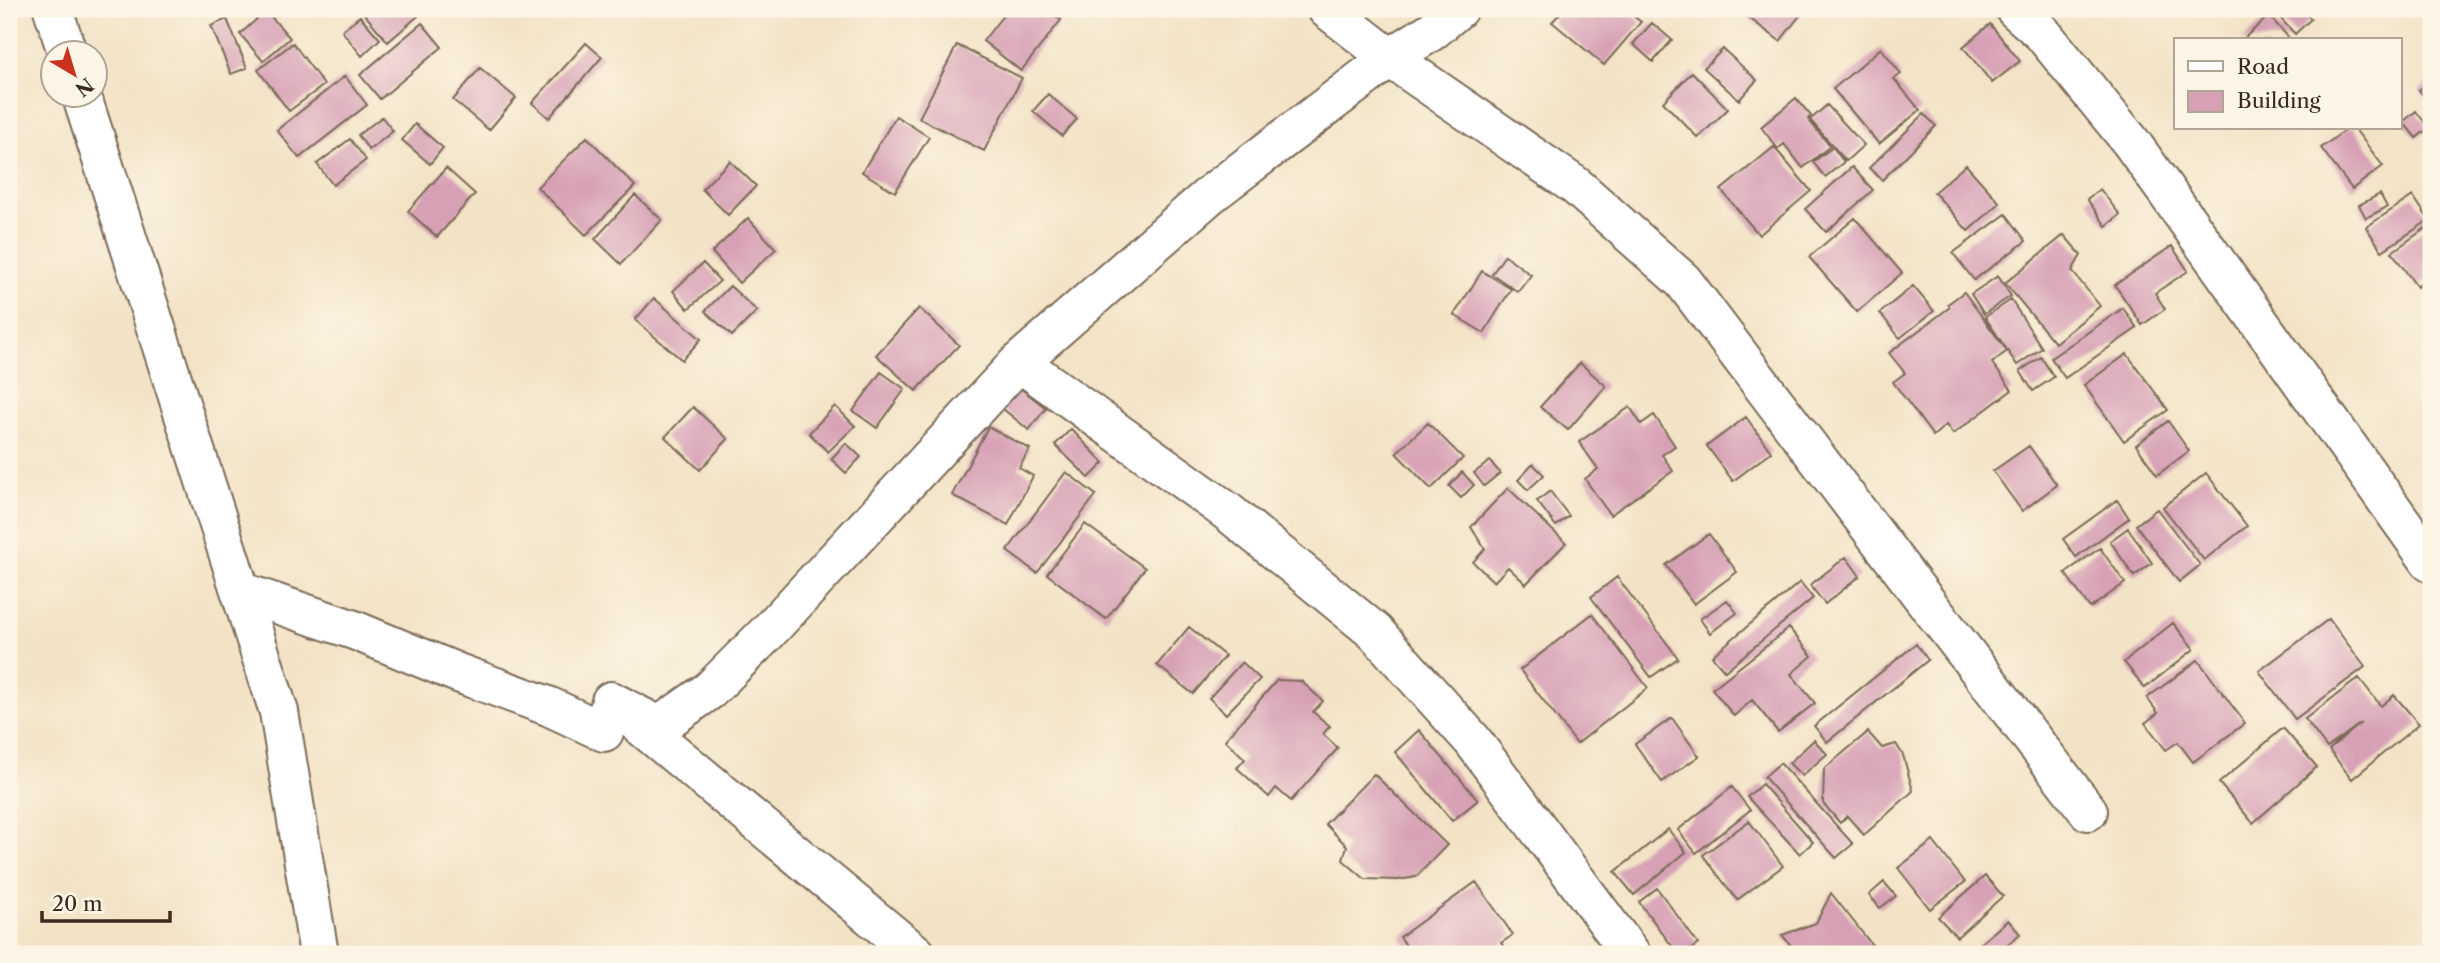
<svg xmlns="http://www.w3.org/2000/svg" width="2440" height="963" font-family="'Libre Caslon Text',serif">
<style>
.building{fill:#d7a1b5}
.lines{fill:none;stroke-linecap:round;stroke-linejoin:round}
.minor-casing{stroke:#7b6b59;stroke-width:42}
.trunk-casing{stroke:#7b6b59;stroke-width:42}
.minor{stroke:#fff;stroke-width:38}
.trunk{stroke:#fff;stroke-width:38}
</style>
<rect width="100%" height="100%" fill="#fcf5e5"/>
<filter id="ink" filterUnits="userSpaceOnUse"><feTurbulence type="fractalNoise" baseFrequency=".0143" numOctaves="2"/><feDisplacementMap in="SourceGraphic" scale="14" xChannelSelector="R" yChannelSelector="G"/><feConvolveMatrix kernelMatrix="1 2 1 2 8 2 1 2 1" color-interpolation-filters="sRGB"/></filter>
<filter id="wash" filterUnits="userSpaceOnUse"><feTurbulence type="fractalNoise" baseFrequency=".00686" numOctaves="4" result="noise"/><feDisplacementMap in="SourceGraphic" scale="28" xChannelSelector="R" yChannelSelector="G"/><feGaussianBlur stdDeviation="1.57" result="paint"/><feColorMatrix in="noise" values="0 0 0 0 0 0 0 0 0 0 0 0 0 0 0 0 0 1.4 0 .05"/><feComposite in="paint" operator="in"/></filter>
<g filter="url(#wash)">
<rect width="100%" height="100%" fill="#f3e3c6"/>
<g id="blocks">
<path class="building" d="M360,9H411L418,16L388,42Z
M1008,9H1046L1061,20L1021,71L983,41Z
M1564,9H1624L1641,22L1604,65L1552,22Z
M1750,9H1805L1780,41L1745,15Z
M2290,9H2302L2311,19L2295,34L2280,18Z
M266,11L290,38L263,61L240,34Z
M360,16L380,39L362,56L342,31Z
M2269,16L2291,40H2242Z
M227,19L247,68L231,74L211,26Z
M422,23L442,47L380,99L360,75Z
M1652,23L1672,40L1653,62L1633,44Z
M1990,24L2020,61L1992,83L1963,47Z
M293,43L324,85L289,111L258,70Z
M586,43L602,57L549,118L532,103Z
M957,45L1022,78L984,151L919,118Z
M1881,48L1901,74L1894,79L1920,110L1879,144L1833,89Z
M1723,49L1757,80L1739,100L1704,68Z
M480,68L516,98L489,130L453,100Z
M1692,72L1728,109L1698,138L1663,102Z
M345,76L367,105L299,158L277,130Z
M2431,80V104L2419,90Z
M1048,94L1077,119L1062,136L1033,111Z
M1796,98L1811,116L1808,119L1830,146L1803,168L1784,144L1778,149L1761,127Z
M1827,105L1864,145L1846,161L1810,120Z
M2416,111L2429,128L2416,138L2403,122Z
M1924,114L1936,126L1882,180L1869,168Z
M896,116L929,137L895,192L862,172Z
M382,117L393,131L369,150L358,135Z
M415,124L443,148L430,164L402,140Z
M2348,128H2354L2383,166L2352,189L2321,148Z
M587,137L635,186L586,235L537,187Z
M350,139L366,160L333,185L317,164Z
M1774,147L1811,191L1759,235L1721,190Z
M1833,147L1844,162L1825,177L1813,162Z
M730,161L756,186L728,215L702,189Z
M1966,165L2000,203L1968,231L1934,192Z
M1852,167L1873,190L1826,232L1805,209Z
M446,168L475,194L437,237L408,211Z
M2100,189L2120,215L2106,226L2087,199Z
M2380,194L2387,207L2366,218L2359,205Z
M635,195L662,220L621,264L595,239Z
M2413,196L2429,220L2382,251L2366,227Z
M2006,214L2026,241L1974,280L1953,253Z
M748,218L776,249L739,283L712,252Z
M1855,218L1902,273L1857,312L1809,257Z
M2426,228L2431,235V276L2417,287L2392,252Z
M2064,235L2081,255L2072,271L2100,306L2055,343L2005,283Z
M2172,246L2188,271L2155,293L2165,309L2142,325L2115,285Z
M1505,255L1531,275L1518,292L1492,274Z
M703,263L720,281L688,309L673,291Z
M1482,271L1511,289L1484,333L1454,315Z
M1998,276L2011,296L1984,314L1971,294Z
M730,286L757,311L732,336L705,311Z
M1913,286L1934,311L1900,338L1880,313Z
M1964,292L2007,351L1992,363L2012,390L1953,434L1946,425L1933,436L1893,382L1905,373L1889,353L1950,307L1948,304Z
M654,298L701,339L682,360L635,320Z
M2011,300L2042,348L2017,365L1985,317Z
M919,308L959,345L916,391L876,355Z
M2123,308L2137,328L2065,378L2051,358Z
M2127,354L2168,410L2124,441L2084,385Z
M2041,357L2054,377L2033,391L2020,371Z
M1580,363L1606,386L1568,430L1540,407Z
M881,372L905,389L877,428L853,411Z
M1015,384L1046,408L1029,430L998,405Z
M835,406L855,426L828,452L809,433Z
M693,407L728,439L700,470L665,437Z
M1630,407L1641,424L1654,415L1675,446L1662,455L1673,471L1610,515L1585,479L1598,469L1579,442Z
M1746,417L1771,452L1733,481L1707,446Z
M2168,421L2189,451L2157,475L2136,445Z
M1428,423L1463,458L1431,489L1396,453Z
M988,427L1030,449L1019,468L1033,476L1008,525L952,495Z
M1071,429L1104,463L1089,478L1055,445Z
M846,443L861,457L846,473L831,459Z
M2029,446L2057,485L2022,511L1993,471Z
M1490,461L1500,473L1484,486L1474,473Z
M1533,464L1544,475L1528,490L1518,480Z
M1066,472L1096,495L1037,573L1007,551Z
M1462,472L1474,485L1461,498L1449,486Z
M2206,473L2247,526L2204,560L2163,507Z
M1508,488L1566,543L1526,584L1508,567L1494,582L1473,562L1485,549L1471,527Z
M1550,491L1569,516L1556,526L1537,501Z
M2117,500L2129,518L2076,557L2063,539Z
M2157,509L2200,565L2179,582L2136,525Z
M1085,524L1145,568L1106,619L1047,574Z
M2128,528L2152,563L2134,576L2110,541Z
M1709,534L1737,572L1694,604L1666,565Z
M2100,548L2125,583L2090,608L2065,573Z
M1846,557L1860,576L1825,604L1810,585Z
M1617,577L1678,658L1651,677L1591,597Z
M1800,582L1813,598L1725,671L1712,656Z
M1727,600L1737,613L1710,633L1700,619Z
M1592,614L1648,688L1577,744L1520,670Z
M2329,619L2365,667L2295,719L2259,671Z
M2173,623L2194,649L2145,688L2124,662Z
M1189,627L1225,656L1193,694L1157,665Z
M1789,628L1812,656L1791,674L1815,703L1778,732L1752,700L1734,716L1712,689Z
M1916,644L1928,660L1827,742L1814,726Z
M2198,660L2245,723L2193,762L2178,742L2166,750L2145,723L2158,713L2147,698Z
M1242,662L1260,679L1226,714L1209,698Z
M2359,678L2381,706L2394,695L2419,724L2352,779L2329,750L2361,723L2327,748L2305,719Z
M1277,680L1301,681L1323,701L1313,712L1330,726L1323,734L1338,748L1291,801L1276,788L1269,797L1237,768L1245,759L1225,740Z
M1672,718L1699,756L1662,782L1635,744Z
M2283,728L2317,767L2253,823L2219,783Z
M1419,730L1478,800L1452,821L1395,752Z
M1868,732L1882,748L1896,744L1903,755L1913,791L1864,835L1847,816L1840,823L1823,803L1824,769Z
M1814,740L1827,754L1802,776L1789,763Z
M1780,763L1853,844L1836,858L1764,777Z
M1374,774L1447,845L1416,877L1398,880L1365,879L1343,860L1347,846L1325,824Z
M1762,784L1813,842L1800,854L1747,797Z
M1732,787L1750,810L1696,853L1678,830Z
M1749,821L1783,866L1737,900L1703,855Z
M1668,829L1686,852L1634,895L1615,872Z
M1933,841L1965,882L1930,909L1898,868Z
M1985,876L2003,896L1957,937L1938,917Z
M1476,882L1513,935L1501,943L1509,954H1412L1400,937Z
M1884,882L1896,896L1880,908L1869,895Z
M1657,888L1698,944L1684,954H1678L1639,902Z
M1831,893L1879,954H1798L1782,935L1816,923Z
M2008,920L2020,934L1996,954H1968Z"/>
</g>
</g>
<g filter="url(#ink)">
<use href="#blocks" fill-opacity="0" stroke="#7b6b59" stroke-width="2"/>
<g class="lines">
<g class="minor-casing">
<path id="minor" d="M1327,9L1390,58L1576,186L1683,281L1924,599L2088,811
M2015,9L2042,33L2131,142L2431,563
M1019,362L1228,512L1375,632L1473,741L1631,954
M242,592L354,630L458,673L548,706L604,732L611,701L659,726L710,690L767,633L1019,362L1211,194L1390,58L1432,31L1458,9
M629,716L916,954"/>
</g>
<g class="trunk-casing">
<path id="trunk" d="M53,9L67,52
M81,94L279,712L319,954"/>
</g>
<use href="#minor" class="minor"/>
<use href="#trunk" class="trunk"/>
</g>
</g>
<rect width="2440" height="963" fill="none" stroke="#fcf5e5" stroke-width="35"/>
<rect x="2174" y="38" width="228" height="91" fill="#fcf5e5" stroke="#afa495" stroke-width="2"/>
<rect x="2188" y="61" width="35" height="10" fill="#ffffff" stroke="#afa495" stroke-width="2"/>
<text x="2237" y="74" font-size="21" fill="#3b2a1e">Road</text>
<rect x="2188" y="91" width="35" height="21" fill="#d7a1b5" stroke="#afa495" stroke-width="2"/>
<text x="2237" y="108" font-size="21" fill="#3b2a1e">Building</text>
<g transform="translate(74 74) rotate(142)"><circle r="33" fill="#fcf5e5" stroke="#afa495" stroke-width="2"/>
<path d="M0-5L12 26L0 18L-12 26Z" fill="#c8321e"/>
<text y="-10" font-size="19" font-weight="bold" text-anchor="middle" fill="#3b2a1e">N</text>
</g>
<path d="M42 911v10h128v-10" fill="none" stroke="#3b2a1e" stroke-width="3.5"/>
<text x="52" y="911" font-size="21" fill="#3b2a1e" stroke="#fcf5e5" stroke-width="5" paint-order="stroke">20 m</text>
</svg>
